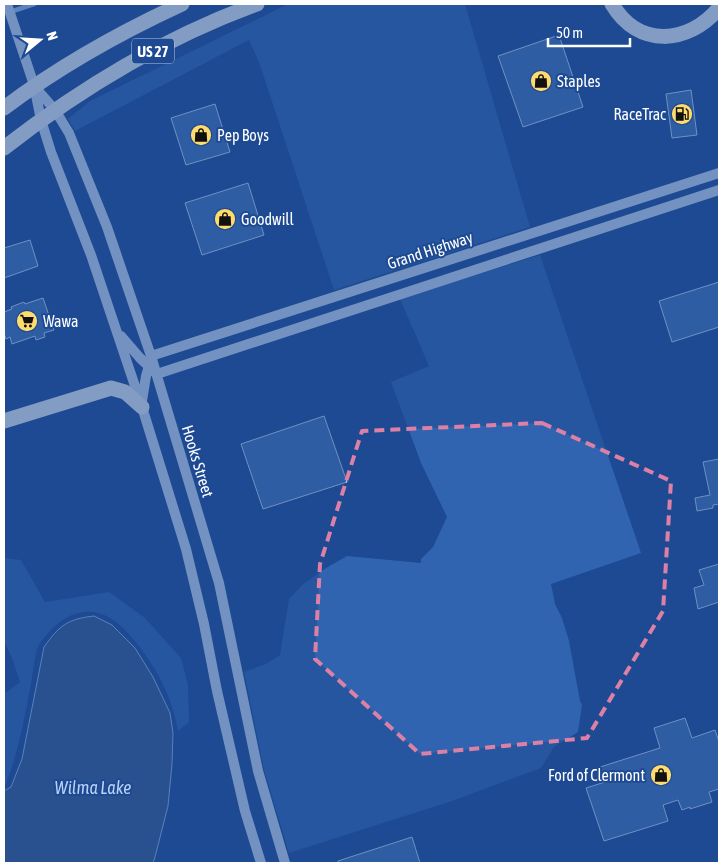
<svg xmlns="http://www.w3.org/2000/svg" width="723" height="867" font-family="'Asap Condensed',sans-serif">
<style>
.green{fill:#3064b0}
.water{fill:#39598d;stroke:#a1c2f0}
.building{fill:#4574b9;stroke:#d4e3fa}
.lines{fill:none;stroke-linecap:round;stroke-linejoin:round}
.street{stroke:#aec8ee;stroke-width:5}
.secondary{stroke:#dbe7fa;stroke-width:10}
.highway{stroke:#fff;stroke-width:15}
.marked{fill:none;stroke:#dd80a5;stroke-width:4;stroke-dasharray:10 6;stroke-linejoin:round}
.labels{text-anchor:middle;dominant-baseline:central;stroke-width:4;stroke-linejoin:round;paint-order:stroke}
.shield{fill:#1d4a92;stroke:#bbc9de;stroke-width:1}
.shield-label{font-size:15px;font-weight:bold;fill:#fff}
.poi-label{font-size:16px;fill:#fff;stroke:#1d4a92;text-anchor:start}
.street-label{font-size:16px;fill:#fff;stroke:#1d4a92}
.water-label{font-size:18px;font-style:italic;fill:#bad2f5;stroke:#1d4a92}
</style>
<rect width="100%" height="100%" fill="#1d4a92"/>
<path class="green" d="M288,4H465L530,227L334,290L260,65L249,40L75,131L68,119L90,101Z
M540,255L641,553L551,584L555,604L562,618L569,641L580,701L582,705L578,732L554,747L541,768L452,801L289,853L264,770L244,672L266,664L280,655L289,599L302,585L326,568L347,556L421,563V559L433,547L447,517L421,463L391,382L429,366L400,299Z
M4,558L21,560L45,602L109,592L145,618L181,658L188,685L189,722L178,731C172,693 151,657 124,629C103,607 77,606 55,626C49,632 41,640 38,647C34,659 33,672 31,684C24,719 19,751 6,783L4,785V694L20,682L12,658L4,641Z"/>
<path class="water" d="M94,616L112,625L135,648L153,677L170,713L173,733L172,764L168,806L155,857L153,863H4V791L11,787L22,759L44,647C59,626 67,619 94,616Z"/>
<path class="building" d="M559,35L583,107L523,127L498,56Z
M691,90L697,135L672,138L666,94Z
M215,104L230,152L186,165L171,118Z
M248,183L264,235L202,255L185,203Z
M30,240L38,266L4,278V248Z
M719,282V327L672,342L659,301Z
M43,298L54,330L44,333L45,337L36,340L35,336L12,344L10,337L6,339L4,333V312L12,309L11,307L24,302L25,304Z
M324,416L347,482L263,509L241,444Z
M719,459V504L713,505V508L697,511L695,498L710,495L703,462Z
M719,564V602L698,609L694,588L704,585L699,570Z
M685,718L692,738L715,730L719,742V789L709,792L712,802L690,809V807L682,810L678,800L663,805L668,821L604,841L586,788L605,782L600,767L660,748L654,728Z
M412,837L420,863H338V861Z"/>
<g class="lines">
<path class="street" d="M10,12L34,4"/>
<path class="secondary" d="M7,4L34,85L41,120L51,152L91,255L142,407L186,549L204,624L217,691L245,811L261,863
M34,86L55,110L69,133L107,227L151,356L219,583L258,771L285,863
M121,336L140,358L157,374L719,190
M151,356L719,173
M142,401L146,376L150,362"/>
<path class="highway" d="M612,4C638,48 688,45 719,8
M4,108C60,66 119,33 182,4
M4,148C80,89 166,37 257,4
M4,421L111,388L125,392L142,407"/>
</g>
<path d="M0 0H723V867H0ZM542,423L671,481L663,611L587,738L420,754L315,659L320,564L362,431Z" fill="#1d4a92" fill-opacity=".55" fill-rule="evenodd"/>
<path class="marked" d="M542,423L671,481L663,611L587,738L420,754L315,659L320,564L362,431Z"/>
<defs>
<g id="shop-disc" transform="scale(1.125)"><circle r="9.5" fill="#fddb6d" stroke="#1d4a92"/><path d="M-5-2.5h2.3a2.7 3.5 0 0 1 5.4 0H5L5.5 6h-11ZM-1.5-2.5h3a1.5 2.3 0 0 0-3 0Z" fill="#111"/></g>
<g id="fuel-disc" transform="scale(1.125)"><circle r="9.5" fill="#fddb6d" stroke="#1d4a92"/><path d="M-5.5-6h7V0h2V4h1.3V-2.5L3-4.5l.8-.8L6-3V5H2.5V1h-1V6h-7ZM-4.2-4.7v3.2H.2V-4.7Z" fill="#111"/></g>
<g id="supermarket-disc" transform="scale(1.125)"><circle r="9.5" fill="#fddb6d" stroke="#1d4a92"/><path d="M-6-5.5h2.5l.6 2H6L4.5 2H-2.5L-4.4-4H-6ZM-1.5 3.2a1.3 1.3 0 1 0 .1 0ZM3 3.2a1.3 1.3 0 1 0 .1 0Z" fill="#111"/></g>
</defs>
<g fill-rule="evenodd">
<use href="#shop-disc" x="541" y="81"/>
<use href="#fuel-disc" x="682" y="114"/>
<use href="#shop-disc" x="201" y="135"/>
<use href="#shop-disc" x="225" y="219"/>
<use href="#supermarket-disc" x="27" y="321"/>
<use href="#shop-disc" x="661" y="775"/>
</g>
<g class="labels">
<rect class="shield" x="132" y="38.5" width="42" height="25" rx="4"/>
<g class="shield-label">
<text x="153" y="51">US 27</text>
</g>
<g class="poi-label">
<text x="557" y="81">Staples</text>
<text x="666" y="114" text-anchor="end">RaceTrac</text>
<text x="217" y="135">Pep Boys</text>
<text x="241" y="219">Goodwill</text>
<text x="43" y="321">Wawa</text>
<text x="645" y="775" text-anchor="end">Ford of Clermont</text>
</g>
<g class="street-label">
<text transform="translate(430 250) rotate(-18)">Grand Highway</text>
<text transform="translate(198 461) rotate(73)">Hooks Street</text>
</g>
<g class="water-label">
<text x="93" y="787">Wilma Lake</text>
</g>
</g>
<rect width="723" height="867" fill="none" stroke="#ffffff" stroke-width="10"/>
<g transform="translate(40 40) rotate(72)" stroke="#1d4a92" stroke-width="4" paint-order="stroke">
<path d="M0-4L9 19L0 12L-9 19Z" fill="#ffffff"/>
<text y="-8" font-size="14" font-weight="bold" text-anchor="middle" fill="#ffffff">N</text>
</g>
<path d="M548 38v8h82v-8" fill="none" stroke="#ffffff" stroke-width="2.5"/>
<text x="556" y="38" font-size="15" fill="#ffffff" stroke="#1d4a92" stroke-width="4" paint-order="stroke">50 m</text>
</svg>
